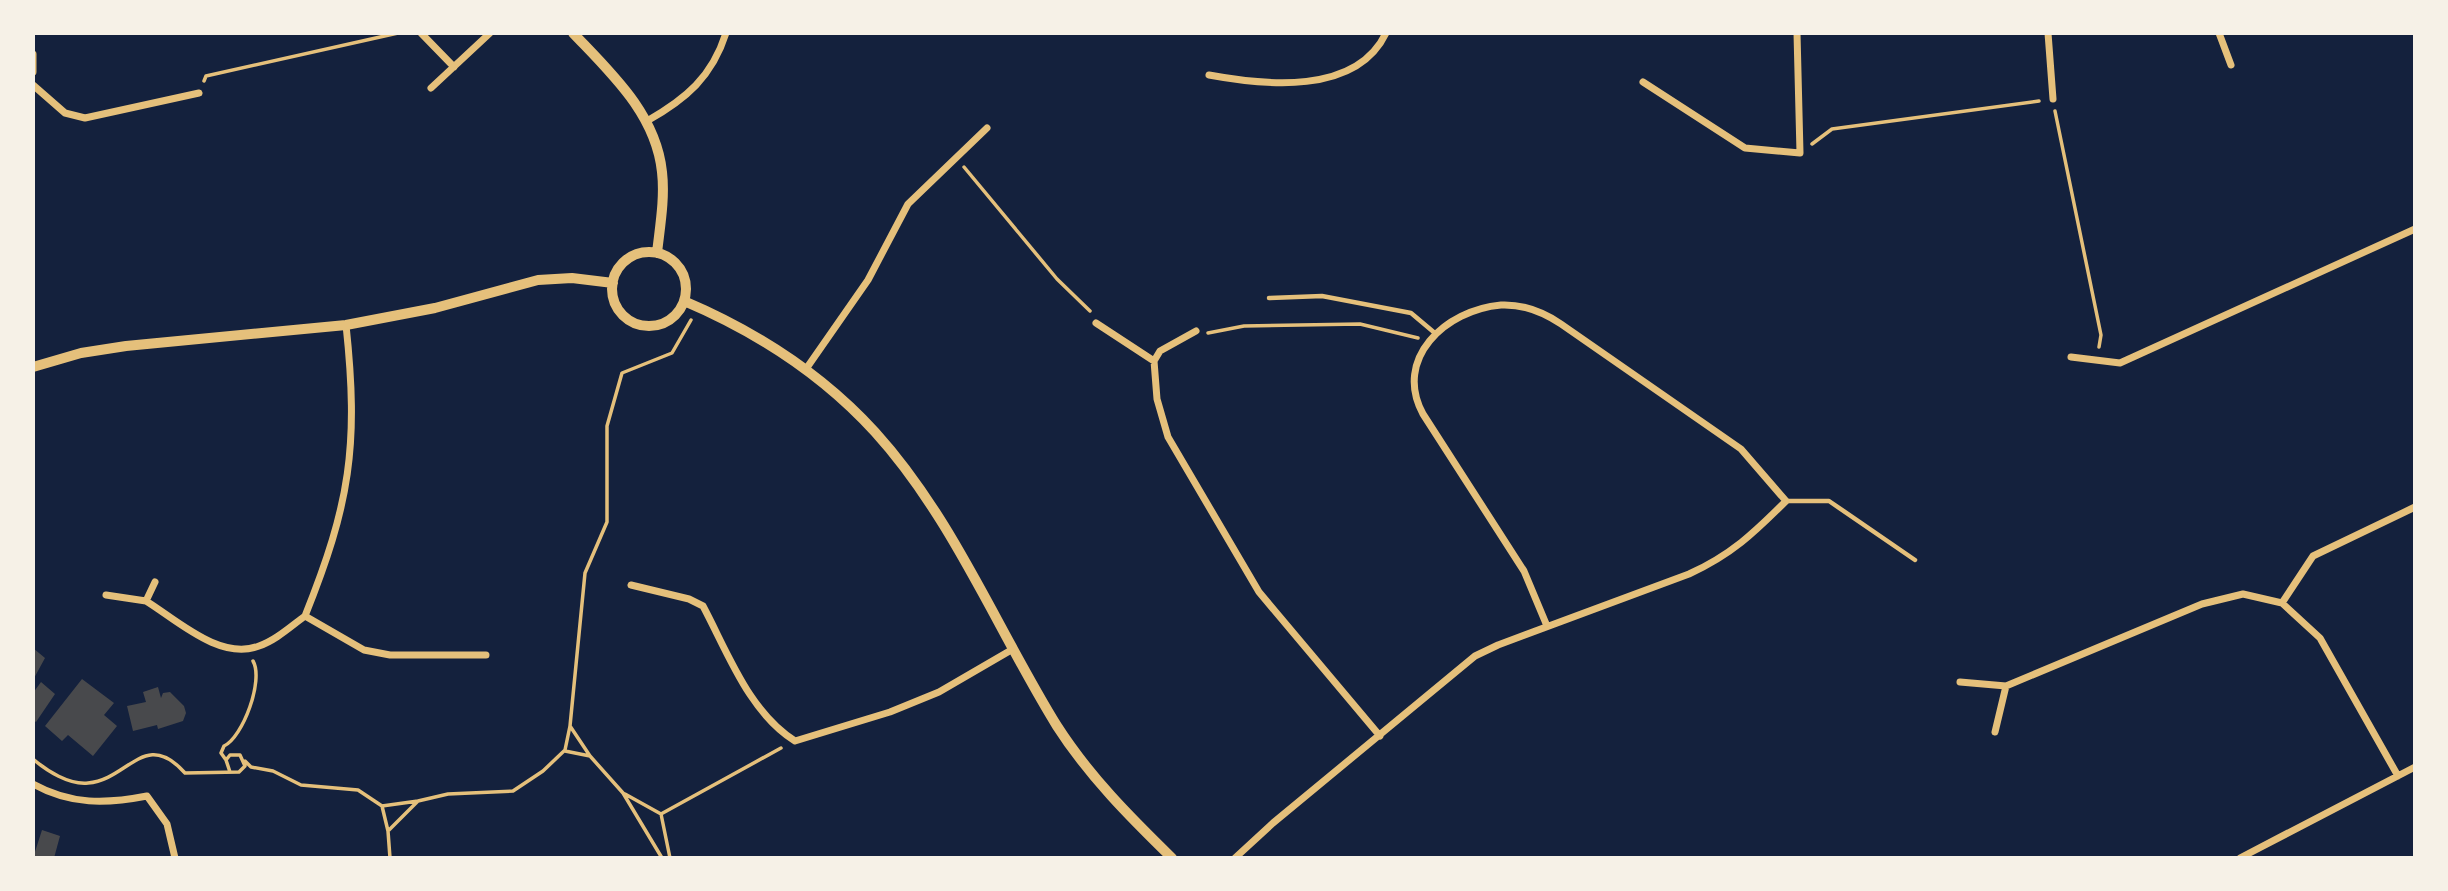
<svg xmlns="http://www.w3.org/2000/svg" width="2448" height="891" font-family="'Asap Condensed',sans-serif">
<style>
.building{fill:#48494c}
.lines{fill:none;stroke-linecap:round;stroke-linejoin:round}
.path{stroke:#e5c07b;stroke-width:3.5}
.service{stroke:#e5c07b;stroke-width:4.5}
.minor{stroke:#e5c07b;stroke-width:7}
.tertiary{stroke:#e5c07b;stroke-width:10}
</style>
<rect width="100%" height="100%" fill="#14213d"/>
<path class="building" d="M33,648L45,658L33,680Z
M82,679L114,703L104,715L117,726L93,756L68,735L62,741L45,726Z
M41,682L55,694L36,722L33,720V693Z
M158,687L161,698L163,693L170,692L184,706L186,713L183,721L158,729L157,725L133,731L127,706L146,702L143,692Z
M42,830L60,836L54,858H33Z"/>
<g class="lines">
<path class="path" d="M204,81L206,76L398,33
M2055,111L2101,335L2099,347
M1812,144L1832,129L2039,101
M964,167L1057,279L1090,311
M1208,333L1244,326L1360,324L1418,338
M565,751L590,756
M33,759C47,771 69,785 88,783C128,780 145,728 185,773L239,772L245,766L240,755H230L226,760L230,772
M226,760L221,753L224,746C243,737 264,680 253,661
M245,761L251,767L273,771L301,785L358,790L382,806L418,801L388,831L390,858
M625,794L661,814L670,858
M418,801L448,794L513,791L543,771L565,750L570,726
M382,806L388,831
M661,814L781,748
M662,858L623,793L590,756L570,726L585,573L607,522V426L622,373L672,353L691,320"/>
<path class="service" d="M1269,298L1322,296L1411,313L1436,334
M1786,501H1829L1915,560"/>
<path class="minor" d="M421,33L454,67
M2048,33L2053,99
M2219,33L2231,65
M33,54V72
M1209,75C1263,85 1356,96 1386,33
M1643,82L1745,148L1800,153L1797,33
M33,85L65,113L85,118L199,93
M431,88L490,33
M647,121C686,99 712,77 726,33
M1096,323L1154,361
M1196,331L1160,351L1154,361L1157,399L1168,437L1259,592L1380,736
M2071,357L2120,363L2415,229
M806,369L868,280L908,204L987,128
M155,582L146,601C177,620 220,661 259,646C276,640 290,627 305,616
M631,585L689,599L703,606C728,653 749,712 795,741L890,712L939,692L1013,649
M106,595L146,601
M2282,603L2313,556L2415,507
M305,616C350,504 359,446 346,325
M305,616L364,650L390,655H486
M1960,682L2006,686L2202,604L2243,594L2282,603L2320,638L2398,776
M1995,732L2006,686
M33,784C71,805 106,804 147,796L167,824L175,858
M1235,858L1273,823L1475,656L1498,645L1689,574C1731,555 1754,533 1786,501L1741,449L1561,324C1543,312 1523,304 1501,305C1445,310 1393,359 1423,414L1524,571L1547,626
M2240,858L2415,767"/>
<path class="tertiary" d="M573,33C611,73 656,114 662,172C665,198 660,226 657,253
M612 289a37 37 0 1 1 74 0a37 37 0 1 1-74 0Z
M684,301C757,332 822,374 875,432C953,518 997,629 1057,726C1089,776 1130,817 1172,858
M33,367L81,353L126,346L346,325L435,308L538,280L572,278L613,283"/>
</g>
<rect width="2448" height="891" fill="none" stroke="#f6f1e7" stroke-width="70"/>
</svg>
